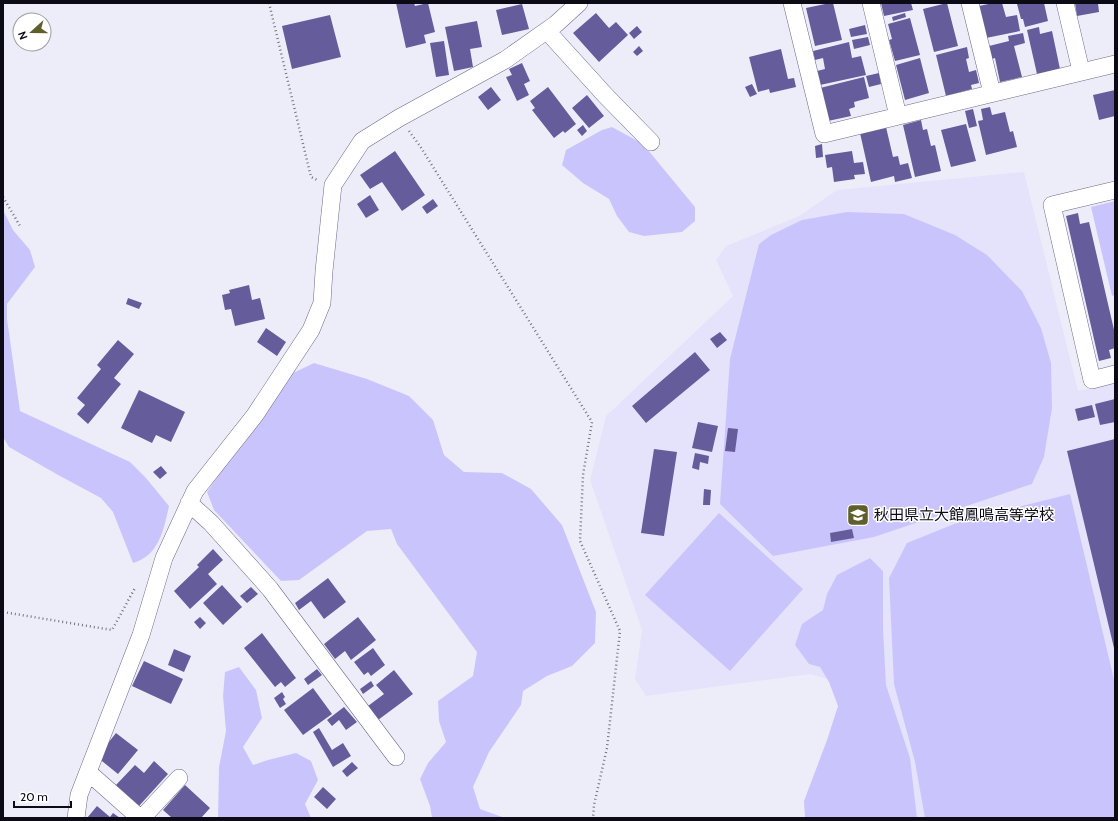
<svg xmlns="http://www.w3.org/2000/svg" width="1118" height="821" font-family="Cabin,'Noto Sans JP',sans-serif">
<style>
.built{fill:#e4e3fb}
.green{fill:#c9c5fc}
.building{fill:#655c9c}
.lines{fill:none;stroke-linecap:round;stroke-linejoin:round}
.minor-casing{stroke:#6d6a87;stroke-width:18}
.path{stroke:#757480;stroke-width:2.5;stroke-dasharray:1 3;stroke-linecap:butt}
.minor{stroke:#fff;stroke-width:17}
.labels{text-anchor:middle;dominant-baseline:central;stroke-width:3;stroke-linejoin:round;paint-order:stroke}
.poi-label{font-size:15px;fill:#0b0a15;stroke:#fff;text-anchor:start}
</style>
<rect width="100%" height="100%" fill="#ededfa"/>
<path class="built" d="M1024,172L1078,391L1115,383V818H902L840,683L811,674L646,696L635,679L642,630L590,480L606,416L733,296L716,260L726,246L799,216L837,190Z"/>
<path class="green" d="M612,127L643,144L695,207V221L682,232L644,236L629,232L617,216L609,199L583,183L562,165L566,150L602,130Z
M1115,201V295L1112,296L1091,207Z
M3,210L13,230L30,250L35,267L7,304V319L20,411L130,462L146,478L169,506C164,529 159,556 133,563L113,512L101,498L60,476L9,447L3,437Z
M847,212L904,214L955,235L987,255L1022,291L1041,328L1051,363L1052,408L1044,457L1032,484L874,537L773,556L720,504L730,359L759,244L771,235L802,220Z
M314,363L367,379L409,396L433,420L444,455L464,472L502,473L531,489L562,525L596,612L595,643L572,666L547,676L523,691L521,705L489,752L473,787L480,809L505,818H432L430,806L420,779L428,763L446,742L439,721L438,701L473,676L477,652L397,544L391,529L367,531L299,580L281,581L214,510L207,492L287,376Z
M1070,494L1115,684V818H925L915,762L894,684L889,578L907,543L959,522Z
M719,513L803,589L730,671L645,595Z
M870,558L883,571V629L886,685L910,758L917,818H805L804,801L827,740L838,706L829,682L820,667L809,664L795,645L802,624L823,610L827,594L837,575Z
M239,667L256,690L262,718L243,747L253,765L268,760L296,753L311,761L318,780L305,804L311,818H218L219,767L226,731L223,696L225,672Z"/>
<path class="building" d="M396,3H414L415,6L428,3L435,32L424,35L426,43L406,48Z
M830,3H833L842,40L815,46L806,8Z
M881,3H911L913,10L884,16Z
M947,3L958,46L934,52L923,9Z
M993,3H1002L1006,17L1017,15L1020,31L986,38L979,6Z
M1020,3H1044L1048,21L1025,27L1023,19H1021L1017,4Z
M1075,3H1098L1099,12L1077,16Z
M522,4L529,29L502,35L496,10Z
M596,13L609,28L616,22L628,35L599,62L573,33Z
M905,13L906,17L893,21L892,17Z
M330,15L341,57L292,69L282,26Z
M910,18L920,55L895,61L889,40L892,39L888,24Z
M477,21L482,47L470,49L473,67L454,71L445,27Z
M865,25L867,34L851,37L849,29Z
M637,26L642,32L634,39L629,33Z
M1039,27L1040,34L1052,31L1060,69L1037,74L1027,30Z
M1023,33L1025,43L1014,46L1022,77L1000,82L995,58L992,59L989,46L1009,41L1008,36Z
M868,37L870,45L854,49L852,40Z
M444,41L449,75L436,77L430,43Z
M849,42L852,58L861,56L866,75L820,85L817,71L825,69L823,58L815,60L813,51Z
M639,46L643,51L637,56L633,52Z
M967,47L969,58L966,59L969,72L976,70L979,83L971,85L972,89L946,96L936,55Z
M781,49L788,79L794,78L796,87L770,93L769,89L758,92L749,57Z
M920,58L929,93L905,100L896,65Z
M522,63L530,81L524,84L529,95L517,101L506,77L512,75L509,69Z
M879,73L881,84L869,87L866,76Z
M864,77L869,98L854,102L855,107L849,109L851,116L828,121L820,88Z
M752,84L757,94L750,97L745,87Z
M491,87L501,100L488,110L478,97Z
M548,87L576,124L565,133L563,131L554,138L532,110L535,108L530,101Z
M1115,90V116L1099,120L1093,95Z
M587,95L604,116L589,128L572,108Z
M990,107L992,115L1005,112L1010,132L1013,131L1017,147L986,155L978,121L983,120L981,109Z
M973,109L977,126L969,128L965,111Z
M921,120L923,130L927,129L931,146L935,145L941,171L915,177L903,125Z
M966,124L976,161L951,167L941,130Z
M583,125L587,131L582,136L577,130Z
M886,127L893,157L898,156L900,165L908,163L912,178L895,182L894,176L871,182L860,133Z
M822,144L823,157L816,158L815,146Z
M395,151L425,195L402,211L382,182L370,189L360,175Z
M852,151L854,163L863,162L865,174L854,175L855,179L834,182L832,167L827,168L825,155Z
M370,195L379,210L366,218L357,204Z
M433,199L438,206L427,214L422,207Z
M1078,213L1080,224L1089,222L1115,334V348L1109,350L1111,358L1099,361L1066,216Z
M249,285L252,300L260,298L265,319L235,326L231,309L225,310L222,295L230,293L229,290Z
M128,298L142,303L139,309L126,304Z
M266,328L286,342L277,356L257,342Z
M720,332L727,340L717,348L710,339Z
M118,340L134,354L114,378L121,384L88,424L77,414L85,405L77,398L101,369L97,365Z
M695,352L710,370L646,423L632,406Z
M139,390L185,412L171,442L156,435L152,443L121,428Z
M1115,399V422L1100,425L1095,404Z
M1092,405L1095,417L1078,421L1075,409Z
M698,422L718,426L712,452L692,448Z
M728,428L738,429L735,452L725,451Z
M1115,439V648H1114L1067,451Z
M654,449L677,452L664,536L641,533Z
M695,453L709,456L708,464L700,462L699,470L692,468Z
M161,466L167,473L160,479L153,472Z
M704,489L711,490L710,505H703Z
M852,529L854,538L831,542L830,533Z
M213,549L223,560L208,574L217,584L190,609L174,591L199,567L197,565Z
M328,578L346,602L324,619L311,601L299,610L295,603Z
M222,585L242,607L223,625L203,603Z
M251,587L258,594L247,603L240,596Z
M200,617L206,623L200,629L194,622Z
M358,617L376,640L351,660L345,651L335,659L324,644Z
M262,633L296,678L285,687L281,682L275,687L244,648Z
M373,648L385,665L371,676L368,672L364,675L354,662Z
M174,649L191,656L184,672L168,665Z
M144,661L183,679L171,704L132,686Z
M317,669L322,675L308,685L304,679Z
M394,670L413,694L378,720L368,706L384,694L376,685Z
M371,681L374,686L363,694L360,689Z
M313,688L332,714L303,735L284,710Z
M282,692L285,697L283,699L286,704L280,708L274,698Z
M344,707L357,722L346,730L339,720L332,726L327,720Z
M319,728L332,750L343,743L351,756L333,767L313,732Z
M116,733L138,750L118,774L97,757Z
M154,761L168,774L139,806L116,785L135,765L144,773Z
M352,762L358,768L347,777L342,771Z
M185,785L210,808L201,818H172L163,810Z
M323,787L336,799L327,809L314,797Z
M97,806L110,817L113,813L120,818H87Z"/>
<g class="lines">
<g class="minor-casing">
<path id="minor" d="M792,3L824,134L1115,64
M871,3L898,116
M970,3L992,93
M1065,3L1081,71
M547,31L605,95L651,142
M1115,190L1052,205L1092,380L1115,374
M189,503L211,523L270,589L396,757
M88,772L140,818
M76,818L79,795L141,635L164,558L195,491L255,415L311,330L322,303L324,271L333,185L362,141L399,118L505,60L556,24L579,3
M142,818L179,778"/>
</g>
<path class="path" d="M269,3L311,177L317,180
M409,131L420,146L592,422L583,475L580,541L620,631L607,748L594,805L593,818
M3,197L20,226
M3,612L112,630L135,588"/>
<use href="#minor" class="minor"/>
</g>
<defs>
<g id="school-square" transform="scale(1.15)"><rect x="-9" y="-9" width="18" height="18" rx="4" fill="#5e5f2c" stroke="#fff"/><path d="M0-5L7-2L0 1L-7-2ZM-4 1L0 2.5L4 1V4Q0 6-4 4Z" fill="#fff"/></g>
</defs>
<g fill-rule="evenodd">
<use href="#school-square" x="858" y="515"/>
</g>
<g class="labels">
<g class="poi-label">
<text x="874" y="515">秋田県立大館鳳鳴高等学校</text>
</g>
</g>
<rect width="1118" height="821" fill="none" stroke="#0b0a15" stroke-width="8"/>
<g transform="translate(32 32) rotate(249)"><circle r="19" fill="#ffffff" stroke="#9d9da1"/>
<path d="M0-3L7 15L0 10L-7 15Z" fill="#5e5f2c"/>
<text y="-6" font-size="11" font-weight="bold" text-anchor="middle" fill="#0b0a15">N</text>
</g>
<path d="M14 801v6h57v-6" fill="none" stroke="#0b0a15" stroke-width="2"/>
<text x="20" y="801" font-size="12" fill="#0b0a15" stroke="#ffffff" stroke-width="3" paint-order="stroke">20 m</text>
</svg>
